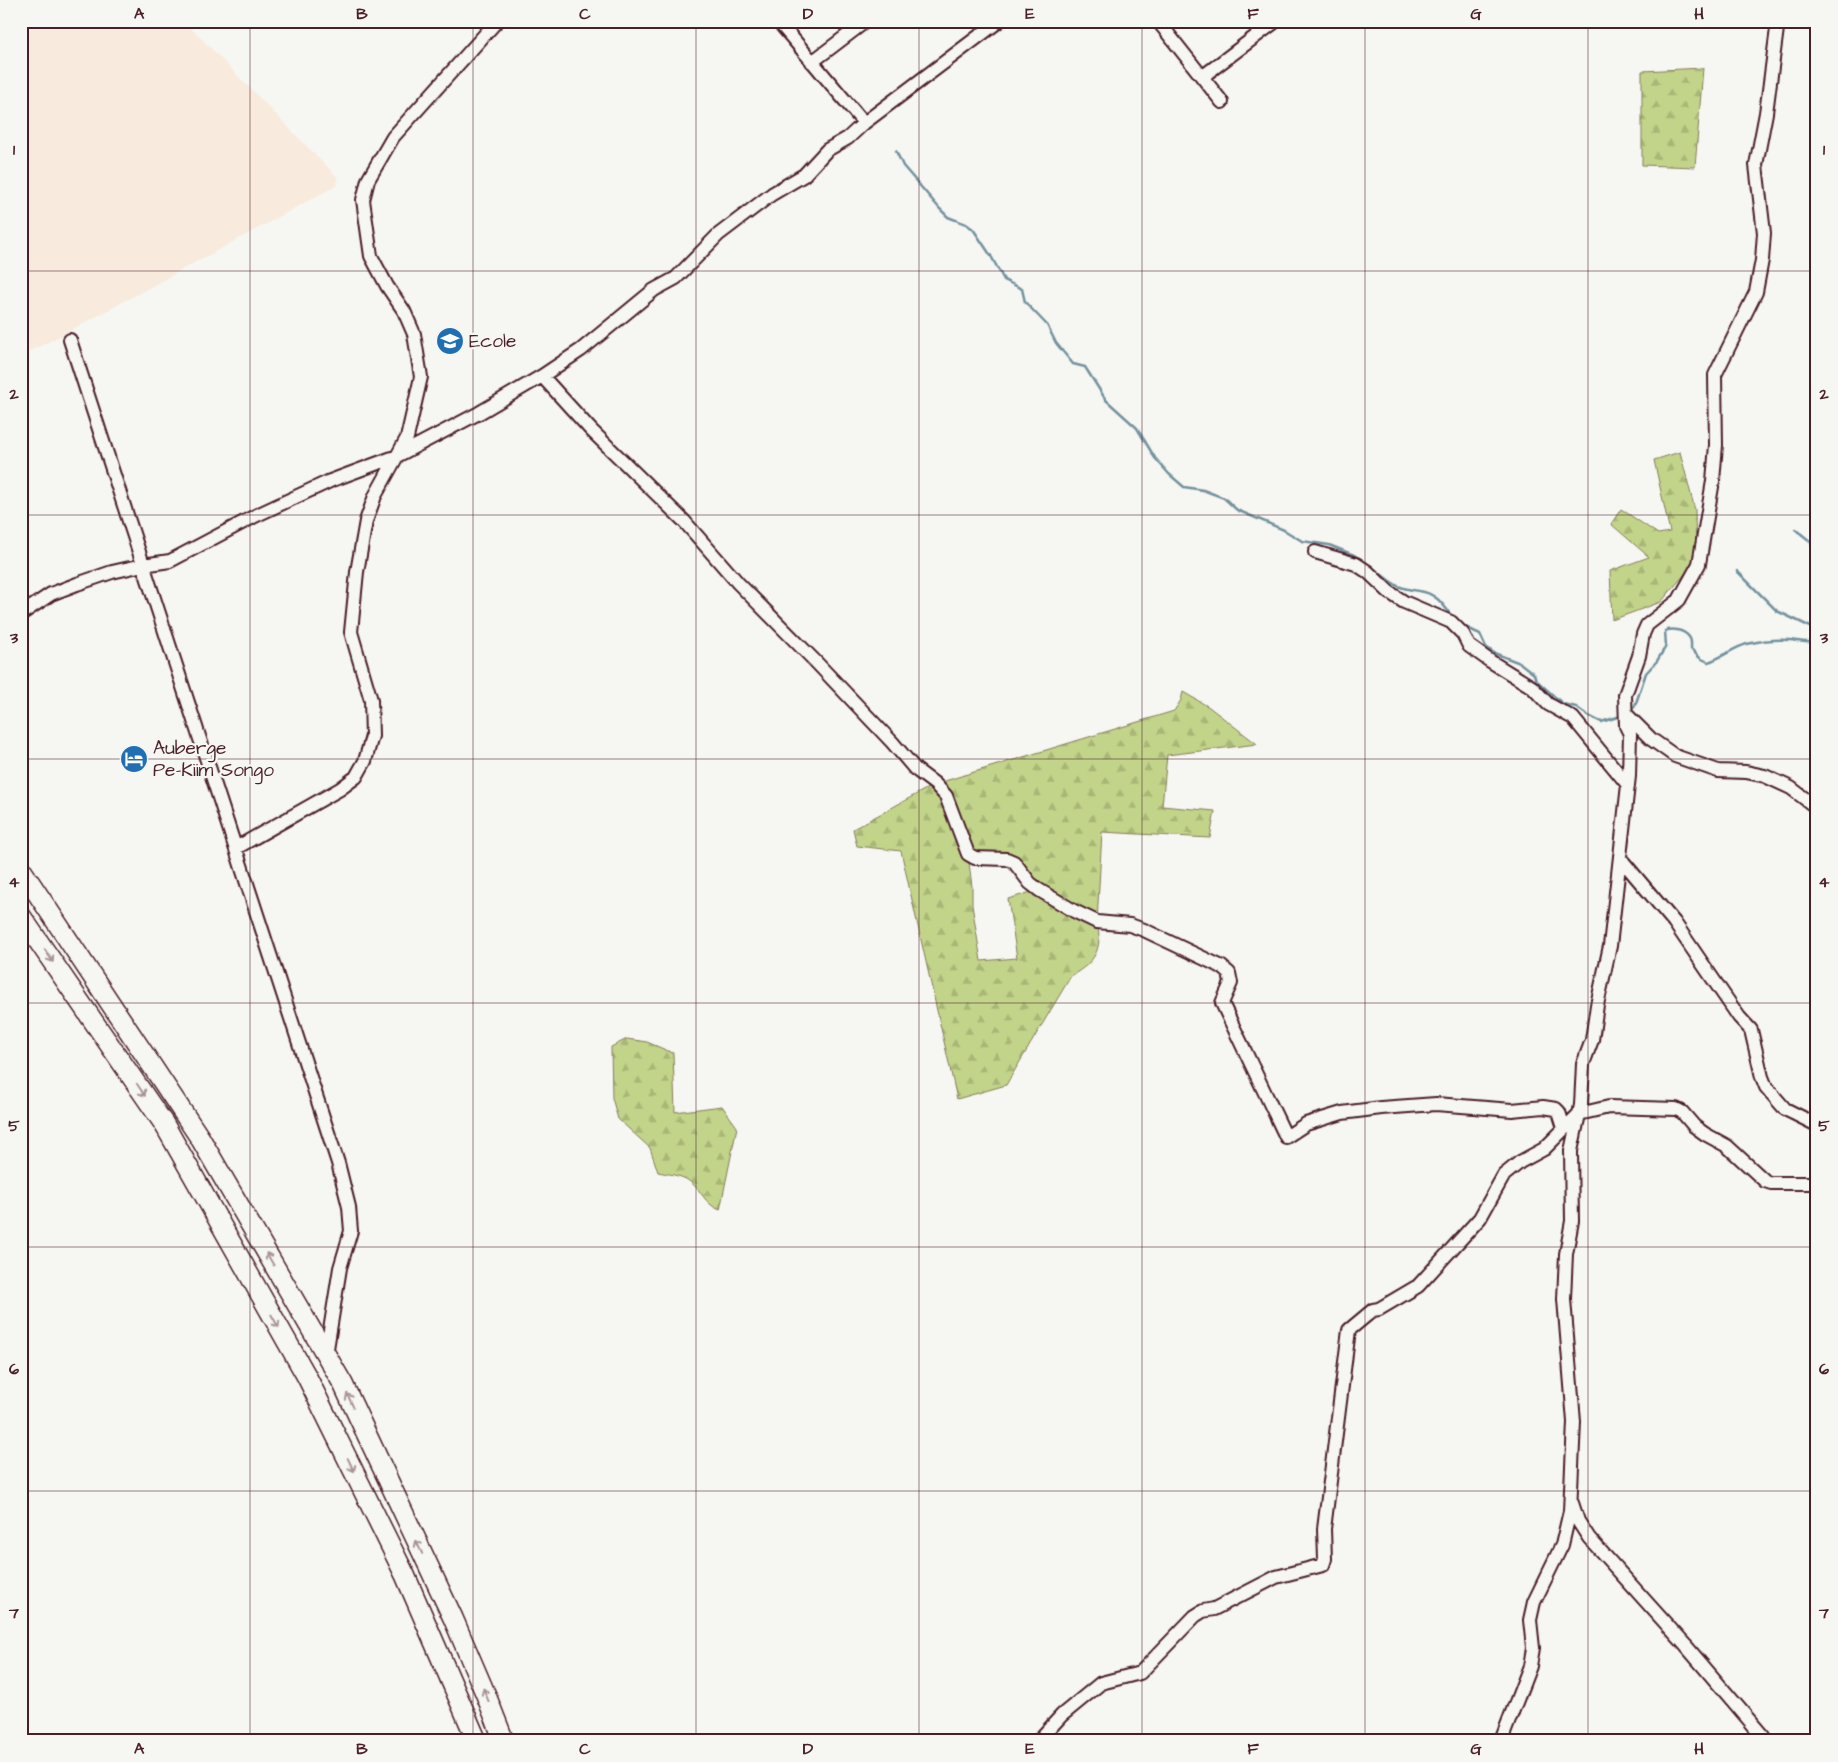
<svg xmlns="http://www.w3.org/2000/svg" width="1838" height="1762" font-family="'Architects Daughter',sans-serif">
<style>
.built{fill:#f8eadc}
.forest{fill:url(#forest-firs);stroke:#867a5a;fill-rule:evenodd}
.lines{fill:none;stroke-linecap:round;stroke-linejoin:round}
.stream{stroke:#73929e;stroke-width:2.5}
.minor-casing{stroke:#4a1f2b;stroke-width:16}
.highway-casing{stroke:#4a1f2b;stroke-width:22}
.minor{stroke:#f6f6f2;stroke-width:12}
.highway{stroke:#f6f6f2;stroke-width:19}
.oneway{stroke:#a99598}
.grid{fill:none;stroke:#4a1f2b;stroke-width:1;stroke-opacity:0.55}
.labels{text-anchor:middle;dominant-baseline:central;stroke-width:4.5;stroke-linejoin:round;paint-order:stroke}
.poi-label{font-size:19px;fill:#4a1f2b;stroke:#f6f6f2;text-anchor:start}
.neatline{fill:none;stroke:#4a1f2b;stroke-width:2}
.grid-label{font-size:16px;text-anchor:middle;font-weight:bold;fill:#4a1f2b}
</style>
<defs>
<pattern id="forest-firs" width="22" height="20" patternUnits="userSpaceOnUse" patternTransform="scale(1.25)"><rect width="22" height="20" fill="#c2d489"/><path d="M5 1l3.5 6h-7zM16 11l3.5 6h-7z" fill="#a8b676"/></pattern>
</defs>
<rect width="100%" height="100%" fill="#f6f6f2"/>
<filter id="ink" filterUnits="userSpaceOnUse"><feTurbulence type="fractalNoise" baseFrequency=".02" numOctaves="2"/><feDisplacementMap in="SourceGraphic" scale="10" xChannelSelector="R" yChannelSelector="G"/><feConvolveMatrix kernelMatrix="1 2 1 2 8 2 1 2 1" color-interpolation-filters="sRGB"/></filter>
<g filter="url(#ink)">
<path class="built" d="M21,21H184L337,177V185L64,334L21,355Z"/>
<path class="forest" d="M1703,68L1695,167L1642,165V71Z
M1680,452L1695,510L1696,561L1661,602L1612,620L1610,571L1649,557L1611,524L1621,509L1658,534L1670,532L1654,460Z
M1183,692L1209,707L1257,744L1167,755L1162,806L1215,811L1210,838L1102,832L1097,922C1103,950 1095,962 1071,976L1006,1085L957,1099L901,851L857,846L853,829L935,784L1174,711L1181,700ZM968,854L1014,862L1038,890L1008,899L1017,958L981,961L972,905V887Z
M627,1039L647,1042L673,1053L675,1112L722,1106L737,1127L720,1210C704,1204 702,1190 689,1181C681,1175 667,1174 658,1172L650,1148L618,1119L612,1098L611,1047Z"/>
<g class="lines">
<path class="stream" d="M896,151L903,166L940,209L948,217L966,224L973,229L991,256L1004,280L1022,289L1025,302L1047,325L1056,343L1073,364L1085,367L1106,400L1137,428L1155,458L1169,474L1184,487L1203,490L1224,498L1237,510L1284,530L1302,541L1329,545L1354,555L1361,560
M1795,529L1810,541L1817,553
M1372,567C1380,573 1388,581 1398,586C1407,590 1415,590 1424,592C1437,595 1447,608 1452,618
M1737,571L1777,611L1817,630
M1463,626L1480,634L1486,647L1494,653L1520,663L1534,674L1536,680L1546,689L1563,704L1576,707L1587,715L1601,722L1621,716
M1630,711L1635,706L1646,673L1657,661L1666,646L1665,631C1673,628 1684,630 1689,637C1692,640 1691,645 1691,649L1700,658L1708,662C1722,658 1732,648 1747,644C1759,641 1777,639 1790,640C1799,641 1807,643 1817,642"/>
<g class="minor-casing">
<path id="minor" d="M778,21L864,123
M1158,21L1222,102
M812,62L866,21
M1202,77L1276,21
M70,340L338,1163L349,1207L351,1231L340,1268L326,1355
M542,376L591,430L684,521L738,583L815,661L892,742L915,769L935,784L946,796L968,854L975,858L1007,859L1014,862L1030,883L1039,890L1074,911L1097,922L1130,925L1144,930L1222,967L1229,973L1231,983L1222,1003L1286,1137L1306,1124L1342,1113L1381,1108L1436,1104L1512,1110L1543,1107L1556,1109L1559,1112L1564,1128
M1315,552L1356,564L1368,572L1389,592L1404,602L1451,622L1463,634L1469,646L1490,661L1532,687L1548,704L1573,718L1628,785
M21,614L51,594L77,584L112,572L143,565L170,561L257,515L330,481L397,456L479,413L542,376L581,350L654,290L676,278L718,235L772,194L804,175L827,150L848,138L864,123L999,21
M1626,714L1651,739L1675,756L1718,771L1746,772L1765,776L1791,788L1817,808
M236,848L340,789L356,777L365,761L372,736L371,700L351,632L357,572L366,521L375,496L407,438L421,377L414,334L404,311L387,286L371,256L363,200L368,180L393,137L497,21
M1620,858L1674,922L1739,1017L1751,1030L1762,1077L1766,1087L1785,1109L1817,1125
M21,940L32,932
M1572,1503L1578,1521L1589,1538L1686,1646L1767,1741
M1038,1741L1062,1715L1101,1683L1140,1673L1195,1616L1203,1611L1214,1609L1276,1577L1323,1565L1325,1559L1324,1529L1349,1330L1373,1310L1379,1309L1418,1286L1480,1218L1504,1175L1520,1162L1544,1149L1579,1114L1609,1107L1676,1109L1682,1112L1694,1126L1705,1134L1727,1146L1765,1181L1771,1183H1817
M1501,1741L1530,1666L1533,1648L1530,1620L1534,1602L1562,1545L1570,1511L1574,1422L1564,1299L1566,1254L1572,1221L1571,1151L1581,1105L1583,1064L1592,1040L1597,1005L1610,946L1629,776L1630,734L1626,726L1625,695L1639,656L1643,634L1647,625L1679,600L1699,564L1713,481L1716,445L1715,375L1756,292L1762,260L1764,233L1756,165L1766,113L1778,21"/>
</g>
<g class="highway-casing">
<path id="highway" d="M21,869L200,1138L343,1384L453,1618L486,1695L504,1741
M21,916L164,1124L307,1377L405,1575L477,1741"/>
</g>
<use href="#minor" class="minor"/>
<use href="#highway" class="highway"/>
</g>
<defs><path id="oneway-shaft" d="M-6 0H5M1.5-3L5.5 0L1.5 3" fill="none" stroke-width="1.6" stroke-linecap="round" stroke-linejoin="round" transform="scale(1.25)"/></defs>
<g class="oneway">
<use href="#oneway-shaft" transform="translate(49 956) rotate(56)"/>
<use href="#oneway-shaft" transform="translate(141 1090) rotate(56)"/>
<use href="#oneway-shaft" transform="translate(270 1259) rotate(-120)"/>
<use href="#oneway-shaft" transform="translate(275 1321) rotate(60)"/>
<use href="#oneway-shaft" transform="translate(350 1400) rotate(-115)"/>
<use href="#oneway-shaft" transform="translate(351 1465) rotate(64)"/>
<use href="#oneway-shaft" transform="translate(419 1547) rotate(-115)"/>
<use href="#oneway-shaft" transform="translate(486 1695) rotate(-112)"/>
</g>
</g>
<path class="grid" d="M250,21V1741M473,21V1741M696,21V1741M919,21V1741M1142,21V1741M1365,21V1741M1588,21V1741M21,271H1817M21,515H1817M21,759H1817M21,1003H1817M21,1247H1817M21,1491H1817"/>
<defs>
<g id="school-disc" transform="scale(1.4375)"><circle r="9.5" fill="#1f6fb2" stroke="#f6f6f2"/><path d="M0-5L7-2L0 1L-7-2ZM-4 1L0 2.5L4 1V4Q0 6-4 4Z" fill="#fff"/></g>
<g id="hotel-disc" transform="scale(1.4375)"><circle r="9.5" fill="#1f6fb2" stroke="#f6f6f2"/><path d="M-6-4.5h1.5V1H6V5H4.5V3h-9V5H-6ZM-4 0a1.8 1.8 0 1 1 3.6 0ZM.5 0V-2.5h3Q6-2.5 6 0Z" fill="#fff"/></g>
</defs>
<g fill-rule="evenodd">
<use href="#school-disc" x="450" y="341"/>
<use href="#hotel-disc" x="134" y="759"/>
</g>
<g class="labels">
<g class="poi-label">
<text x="469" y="341">Ecole</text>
<text x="153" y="748">Auberge<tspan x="153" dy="22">Pe-Kiim Songo</tspan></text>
</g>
</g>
<rect width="1838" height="1762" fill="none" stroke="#f6f6f2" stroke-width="55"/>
<rect x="28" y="28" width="1782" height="1706" class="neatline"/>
<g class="grid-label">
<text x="139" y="19">A</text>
<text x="362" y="19">B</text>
<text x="585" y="19">C</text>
<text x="808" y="19">D</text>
<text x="1030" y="19">E</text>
<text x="1253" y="19">F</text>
<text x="1476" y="19">G</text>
<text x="1699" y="19">H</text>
<text x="14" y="155">1</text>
<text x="1824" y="155">1</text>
<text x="14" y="399">2</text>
<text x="1824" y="399">2</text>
<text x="14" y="643">3</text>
<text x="1824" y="643">3</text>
<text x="14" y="887">4</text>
<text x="1824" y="887">4</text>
<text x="14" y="1131">5</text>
<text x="1824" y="1131">5</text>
<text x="14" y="1374">6</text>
<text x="1824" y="1374">6</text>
<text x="14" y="1618">7</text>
<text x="1824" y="1618">7</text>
<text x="139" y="1754">A</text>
<text x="362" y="1754">B</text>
<text x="585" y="1754">C</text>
<text x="808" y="1754">D</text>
<text x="1030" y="1754">E</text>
<text x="1253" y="1754">F</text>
<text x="1476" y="1754">G</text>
<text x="1699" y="1754">H</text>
</g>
</svg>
